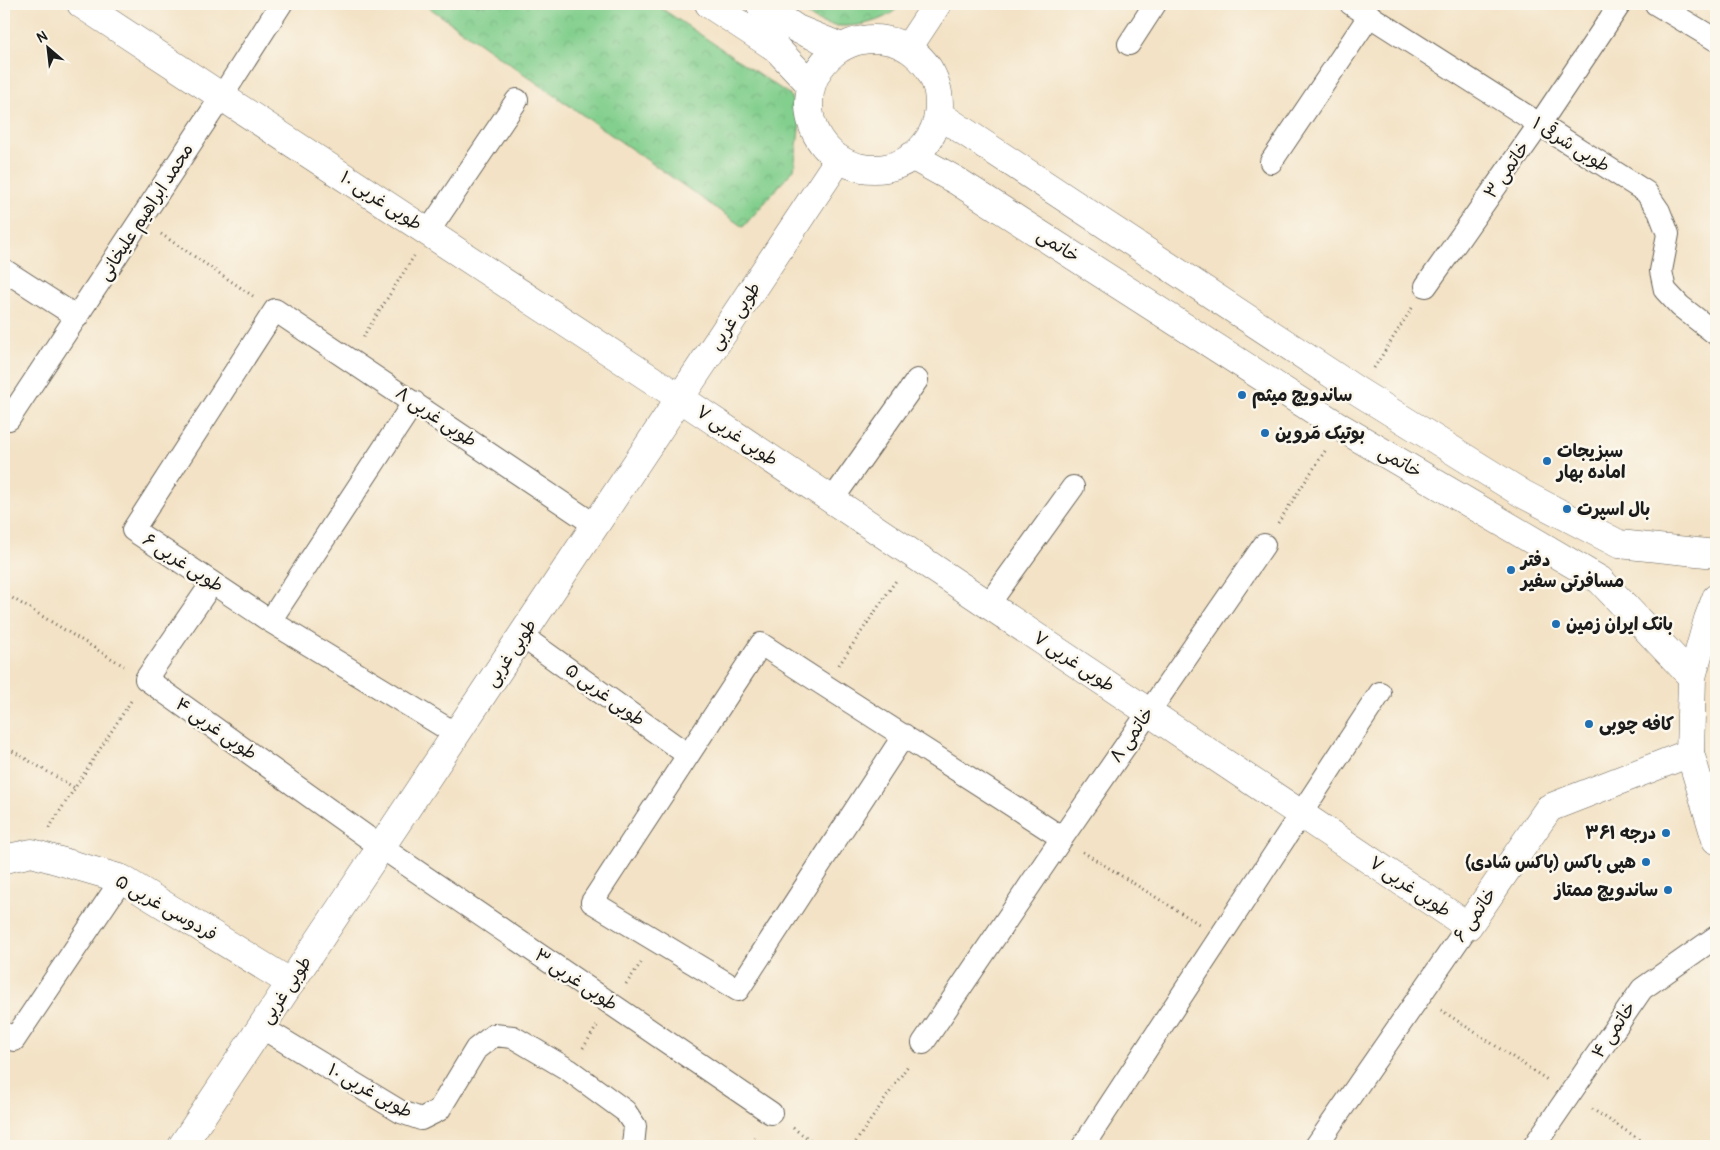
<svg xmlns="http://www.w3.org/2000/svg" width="1720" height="1150" font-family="Pangolin,'Playpen Sans Arabic',sans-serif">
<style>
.park{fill:url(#park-crowns);stroke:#507655}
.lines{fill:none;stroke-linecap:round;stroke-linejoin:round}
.minor-casing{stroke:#676157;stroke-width:24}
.tertiary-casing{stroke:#676157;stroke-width:29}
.secondary-casing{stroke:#676157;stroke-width:29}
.path{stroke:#676157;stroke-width:3;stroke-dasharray:1 4;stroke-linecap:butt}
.minor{stroke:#fff;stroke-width:22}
.tertiary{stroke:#fff;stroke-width:28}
.secondary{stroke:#fff;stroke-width:28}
.poi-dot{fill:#1f6fb2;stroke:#fbf7ec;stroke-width:2}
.labels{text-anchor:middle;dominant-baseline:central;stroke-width:5;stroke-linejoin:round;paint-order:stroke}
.street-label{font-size:18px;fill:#1c1c1c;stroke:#fbf7ec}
.poi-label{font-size:18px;font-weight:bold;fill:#1c1c1c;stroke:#fbf7ec;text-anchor:start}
</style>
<defs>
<pattern id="park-crowns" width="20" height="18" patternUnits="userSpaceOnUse" patternTransform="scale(1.25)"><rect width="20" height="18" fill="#83cf8e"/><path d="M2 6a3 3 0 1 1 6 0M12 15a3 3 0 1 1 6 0" fill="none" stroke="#71b17a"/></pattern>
</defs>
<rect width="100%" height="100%" fill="#fbf7ec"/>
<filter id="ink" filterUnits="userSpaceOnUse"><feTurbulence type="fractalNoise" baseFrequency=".02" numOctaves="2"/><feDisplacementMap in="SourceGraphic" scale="10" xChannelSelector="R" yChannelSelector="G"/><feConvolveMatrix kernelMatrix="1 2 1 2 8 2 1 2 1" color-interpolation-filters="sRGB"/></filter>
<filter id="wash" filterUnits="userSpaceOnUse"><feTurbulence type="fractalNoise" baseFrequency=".0096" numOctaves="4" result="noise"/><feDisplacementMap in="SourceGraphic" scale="20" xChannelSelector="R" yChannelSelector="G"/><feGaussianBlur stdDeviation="1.12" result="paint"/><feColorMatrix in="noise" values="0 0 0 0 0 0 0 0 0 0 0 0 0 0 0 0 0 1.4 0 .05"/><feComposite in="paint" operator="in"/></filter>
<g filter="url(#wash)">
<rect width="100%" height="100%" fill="#f3e2c5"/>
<path class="park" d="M424,4H655L790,95L800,122L794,169L743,227Z
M794,4H901C888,23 845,31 823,23C813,20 803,10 794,4Z"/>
</g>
<g filter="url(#ink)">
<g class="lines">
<g class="minor-casing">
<path id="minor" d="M1351,4L1646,192L1659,211L1668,234L1661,271L1665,290L1680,306L1716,334
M1656,4L1716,40
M1129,44L1155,4
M1271,162L1370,15
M428,232L517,100
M4,270L77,317
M1426,286L1539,125L1620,4
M9,419L222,96L281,4
M832,500L917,380
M212,583L146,679L381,847L771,1113
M988,605L1073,487
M270,621L414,402
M522,636L688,755
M456,734L270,621L133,530L275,310L595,525
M904,735L738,990L592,902L761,644C861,710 962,772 1062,838
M261,1027L401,1112L421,1119L439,1110L476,1049L494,1035L513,1037L569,1070L625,1111L635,1126L633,1146
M4,1033L14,1040L122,879
M923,1043L1062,838L1264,545
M1083,1146L1380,693
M1316,1146L1468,926
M1534,1146L1642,989L1716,937"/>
</g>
<g class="tertiary-casing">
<path id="tertiary" d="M81,4L680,398L1468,926L1549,808L1690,753
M908,48L937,4
M4,859L32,853L122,879L291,983
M182,1146L839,159"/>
</g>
<g class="secondary-casing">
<path id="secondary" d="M709,4L776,48L811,85
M760,4L797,29L841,47
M809 104a65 65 0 1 1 130 0a65 65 0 1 1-130 0Z
M938,114L1359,392L1523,494L1619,544L1716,554
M912,156L957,181L1340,427L1600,580L1692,677
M1716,598L1708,619L1692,677L1690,753L1716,840"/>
</g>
<path class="path" d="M161,234L253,296
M363,337L414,256
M1374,368L1412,308
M1278,523L1325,451
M4,593L124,666
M839,665L897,579
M4,746L75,788
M49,828L131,701
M1083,852L1199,924
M626,984L641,963
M1441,1010L1549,1081
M583,1048L597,1026
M1592,1109L1650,1146
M793,1128L819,1146
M749,1146L757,1134
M853,1146L909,1064"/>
<use href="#minor" class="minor"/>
<use href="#tertiary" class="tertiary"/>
<use href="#secondary" class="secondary"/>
</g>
</g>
<g class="poi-dot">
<circle cx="1242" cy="395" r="5"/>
<circle cx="1265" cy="433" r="5"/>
<circle cx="1547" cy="461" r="5"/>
<circle cx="1567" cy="509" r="5"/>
<circle cx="1511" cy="570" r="5"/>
<circle cx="1556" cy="624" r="5"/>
<circle cx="1589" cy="724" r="5"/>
<circle cx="1666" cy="833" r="5"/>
<circle cx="1646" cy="862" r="5"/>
<circle cx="1668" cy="890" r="5"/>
</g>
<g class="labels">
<g class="street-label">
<text transform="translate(1571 145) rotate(32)">طوبی شرقی ۱</text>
<text transform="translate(1507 170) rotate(-55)">خاتمی ۳</text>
<text transform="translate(381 201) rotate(33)">طوبی غربی ۱۰</text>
<text transform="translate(146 212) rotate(-57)">محمد ابراهیم علیخانی</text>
<text transform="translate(1058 246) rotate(33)">خاتمی</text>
<text transform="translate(735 316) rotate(-56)">طوبی غربی</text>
<text transform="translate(436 417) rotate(34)">طوبی غربی ۸</text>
<text transform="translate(737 436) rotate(34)">طوبی غربی ۷</text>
<text transform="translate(1400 462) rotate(30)">خاتمی</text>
<text transform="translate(183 563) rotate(33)">طوبی غربی ۶</text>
<text transform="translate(511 653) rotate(-56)">طوبی غربی</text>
<text transform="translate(1074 662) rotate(34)">طوبی غربی ۷</text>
<text transform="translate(605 695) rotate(36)">طوبی غربی ۵</text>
<text transform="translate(216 729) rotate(35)">طوبی غربی ۴</text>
<text transform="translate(1132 735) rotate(-55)">خاتمی ۸</text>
<text transform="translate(1410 887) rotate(34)">طوبی غربی ۷</text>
<text transform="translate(166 908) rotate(30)">فردوسی غربی ۵</text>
<text transform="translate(1475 915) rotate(-55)">خاتمی ۶</text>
<text transform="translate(576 980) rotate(34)">طوبی غربی ۳</text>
<text transform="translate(286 990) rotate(-56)">طوبی غربی</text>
<text transform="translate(1614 1030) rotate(-56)">خاتمی ۴</text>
<text transform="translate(370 1091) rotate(29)">طوبی غربی ۱۰</text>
</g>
<g class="poi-label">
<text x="1252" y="395">ساندویچ میثم</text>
<text x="1275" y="433">بوتیک مَروین</text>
<text x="1557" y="451">سبزیجات<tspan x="1557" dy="21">اماده بهار</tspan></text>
<text x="1577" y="509">بال اسپرت</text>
<text x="1521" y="560">دفتر<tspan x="1521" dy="21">مسافرتی سفیر</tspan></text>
<text x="1566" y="624">بانک ایران زمین</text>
<text x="1599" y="724">کافه چوبی</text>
<text x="1656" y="833" text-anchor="end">۳۶۱ درجه</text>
<text x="1636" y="862" text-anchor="end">هپی باکس (باکس شادی)</text>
<text x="1658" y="890" text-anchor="end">ساندویچ ممتاز</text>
</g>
</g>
<rect width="1720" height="1150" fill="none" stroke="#fbf7ec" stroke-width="20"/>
<g transform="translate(48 48) rotate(332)" stroke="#fbf7ec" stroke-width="4" paint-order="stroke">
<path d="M0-4L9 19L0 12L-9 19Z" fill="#1c1c1c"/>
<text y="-8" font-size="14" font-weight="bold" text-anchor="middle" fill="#1c1c1c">N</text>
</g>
</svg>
